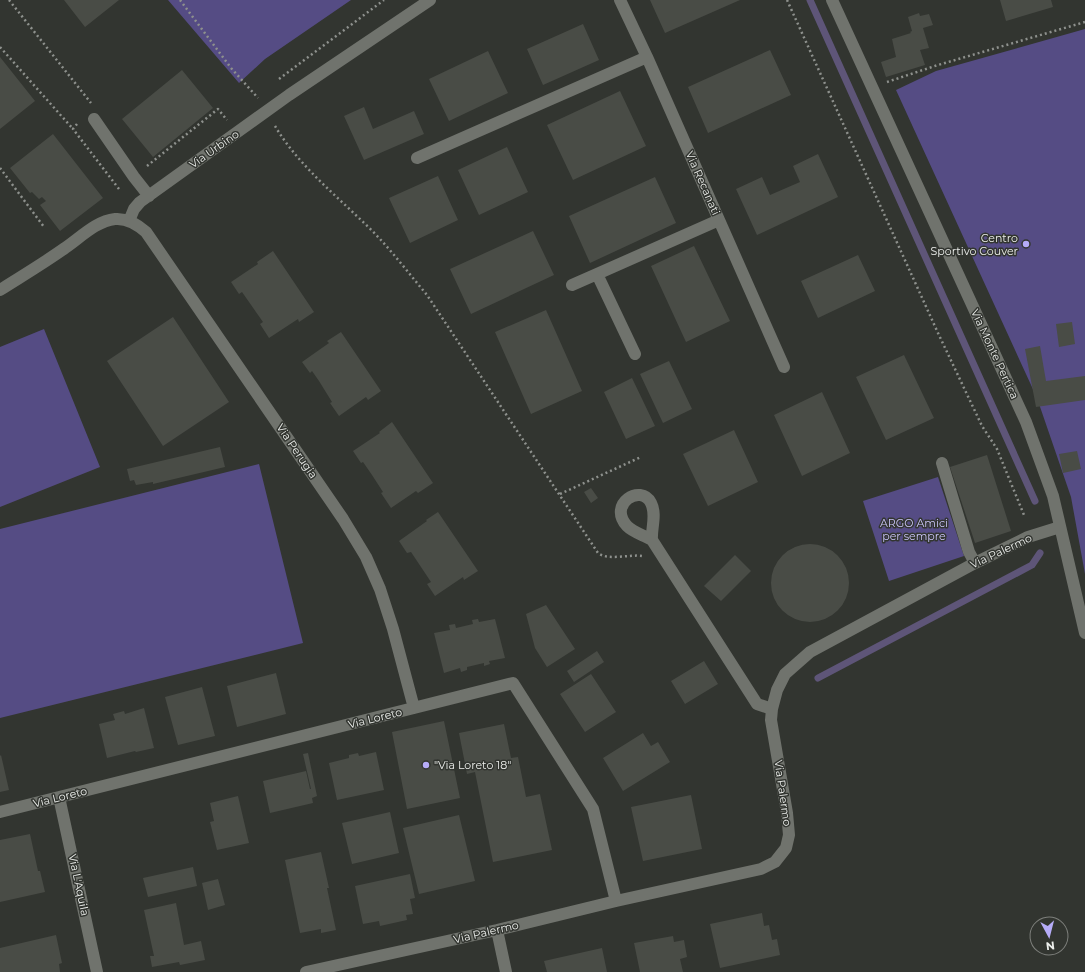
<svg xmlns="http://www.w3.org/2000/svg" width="1085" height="972" font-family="Montserrat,sans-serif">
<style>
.green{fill:#554c84}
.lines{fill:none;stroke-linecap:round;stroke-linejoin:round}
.stream{stroke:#5e5578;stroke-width:7}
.building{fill:#494c46}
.path{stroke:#8e918d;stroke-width:2.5;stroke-dasharray:2 3;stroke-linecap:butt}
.minor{stroke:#70736d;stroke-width:12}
.poi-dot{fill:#b6acf8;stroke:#323530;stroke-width:1.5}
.labels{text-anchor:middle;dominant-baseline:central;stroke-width:3;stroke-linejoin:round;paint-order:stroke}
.street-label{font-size:11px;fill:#edefec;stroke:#323530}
.poi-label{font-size:11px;fill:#edefec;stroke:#323530;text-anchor:end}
.park-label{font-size:11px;fill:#cbc5f9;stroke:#323530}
</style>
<rect width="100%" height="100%" fill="#323530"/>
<path class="green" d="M168,0H351L265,59L239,83Z
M1085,29V574L1071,497L1037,398L896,90L936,71Z
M44,329L100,467L0,507V347Z
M259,464L303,643L0,718V529Z
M938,477L964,556L889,581L863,501Z"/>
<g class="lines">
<path class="stream" d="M810,0L1035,501
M818,678L1032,565L1040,553"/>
</g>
<path class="building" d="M64,0H119L85,27Z
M650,0H740L665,33Z
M1000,0H1051L1053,7L1006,21Z
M919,13L920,16L929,14L933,25L923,28L929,48L920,50L925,65L886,77L881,62L896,57L892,39L911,33L910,32L912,31L908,17Z
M583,24L599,60L543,85L527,49Z
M770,50L791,95L708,133L688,87Z
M488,51L508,93L449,121L429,79Z
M0,57L35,101L0,129Z
M182,70L213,108L153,157L122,119Z
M620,91L646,146L573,180L547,125Z
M364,107L373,129L414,111L424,134L364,160L344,116Z
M53,134L103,198L60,231L40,205L46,201L42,197L39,199L32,192L30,193L10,168Z
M507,147L528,192L479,215L458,170Z
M818,154L838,197L757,235L736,189L762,177L770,195L800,182L793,166Z
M438,176L458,220L410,243L389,198Z
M655,177L676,223L590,263L569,216Z
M533,231L554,275L471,314L450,269Z
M694,246L730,321L686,342L651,266Z
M273,251L314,312L299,322L298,319L269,338L260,324L263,322L242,292L239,294L231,282L258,264L257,262Z
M858,255L875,291L818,318L801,281Z
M546,310L582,391L531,414L495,332Z
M173,317L229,402L163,446L107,361Z
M1072,322L1075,344L1059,347L1056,324Z
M341,332L381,391L368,400L366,397L339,416L330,403L332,402L319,381L312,371L310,373L302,362L329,343L327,341Z
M1040,346L1046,381L1085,376V400L1036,407L1025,349Z
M904,355L934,418L886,440L856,377Z
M669,361L692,409L663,423L640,374Z
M632,378L655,426L626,439L604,392Z
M822,392L850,453L802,476L774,415Z
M392,422L433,483L418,493L416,491L391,508L381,493L383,492L372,475L363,462L361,463L353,451L380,433L379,432Z
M734,430L758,482L708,506L683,454Z
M220,447L225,467L153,484V482L136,485L134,480L130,481L127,469Z
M1077,451L1081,469L1063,473L1059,454Z
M987,455L1011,531L975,543L950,467Z
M591,488L598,498L591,503L584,492Z
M438,512L478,571L464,580L463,577L435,596L427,584L431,582L411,552L407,553L399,541L427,521L426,520Z
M771 583a39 39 0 1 1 78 0a39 39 0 1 1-78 0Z
M735,555L751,571L721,601L704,586Z
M546,605L575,649L547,667L535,648L526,614Z
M478,619L479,622L495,619L505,658L489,661L490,664L484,666V663L467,667V670L461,672L460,668L444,673L434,633L450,630L449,625L455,624L456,628L473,624L472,620Z
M597,651L604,662L574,682L567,671Z
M704,661L718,684L685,704L671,681Z
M276,673L286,714L237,727L227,686Z
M591,674L616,712L585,732L560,694Z
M202,687L215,736L178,745L165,697Z
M144,708L154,748L136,752L135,751L107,758L99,724L115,720L113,714L124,711L125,714Z
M444,721L460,798L407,809L392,732Z
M504,724L511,758L518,757L526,797L540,794L552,850L493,862L475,772L467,774L459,733Z
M643,733L651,746L658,742L670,762L623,791L603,758Z
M376,752L384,790L337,800L329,763L349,758V755L358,753L359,756Z
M308,753L317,796L312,798L313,803L270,813L263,781L306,771L310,789H311L303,754Z
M1,755L9,790L0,792V756Z
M691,795L702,849L643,861L631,807Z
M238,796L249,843L217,850L210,822L214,821L210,803Z
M390,812L399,853L352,864L342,823Z
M459,815L475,881L419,894L403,828Z
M30,834L38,871H40L45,892L0,902V840Z
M321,852L329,888H327L336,930L321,933V929L300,933L285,860Z
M193,867L197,886L148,897L143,878Z
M410,874L415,898L410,899L413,914L406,915L407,920L380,926L379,921L363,924L355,886Z
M218,879L225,905L208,910L202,883Z
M176,903L184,945L201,941L205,960L180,965L179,962L152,967L150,956H154L144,910Z
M762,913L764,926L769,925L772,940L777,939L780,955L720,968L710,924Z
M56,935L62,963L59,964L60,972H0V948Z
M673,936L674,942L684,940L687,957L680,959L683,972H640L634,943Z
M602,948L607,972H547L544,961Z"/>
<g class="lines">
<path class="path" d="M9,0L91,103
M180,0L231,68L258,98
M787,0L938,333L982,426L997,449L1024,515
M0,47L73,129
M279,79L384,0
M887,82L938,65L1085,22
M77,124L73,129L119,189
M275,126C297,163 331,191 362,221C386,243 406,270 427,295L598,553C608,561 630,554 642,556
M147,166L218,109L227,120
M0,168L44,227
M560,494L641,457"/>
<path class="minor" d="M620,0L647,57L784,367
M832,0L1026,422L1053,496L1085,633
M94,119L134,177L149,196
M417,158L647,57
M129,221L134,209L140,202L289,95L430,0
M572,285L597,274
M0,290C22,276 44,263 65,248C80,238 96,221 115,219C127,218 137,224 146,232L343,519L366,557L380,589L393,629L414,708
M635,354L597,274L719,220
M942,463L969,552L975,563
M652,540C651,528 657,515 651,503C641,483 607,504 627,526C634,533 644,535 652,540L757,704L772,709
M59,797L97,972
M0,812L513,683L593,809L616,901
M497,930L506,972
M306,972L497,930L616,901L761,869L775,862L786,848L789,835L787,813L771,720L772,709L777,690L785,674L810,652L975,563L1028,537L1060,527"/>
</g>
<g class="poi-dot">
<circle cx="1026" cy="244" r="4"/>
<circle cx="426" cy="765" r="4"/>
</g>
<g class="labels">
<g class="street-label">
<text transform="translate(214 149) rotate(-35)">Via Urbino</text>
<text transform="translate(703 183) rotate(66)">Via Recanati</text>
<text transform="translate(995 354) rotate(65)">Via Monte Pertica</text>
<text transform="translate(297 451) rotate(56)">Via Perugia</text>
<text transform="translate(1001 551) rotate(-25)">Via Palermo</text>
<text transform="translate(375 718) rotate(-14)">Via Loreto</text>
<text transform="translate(783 793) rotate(82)">Via Palermo</text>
<text transform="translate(60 797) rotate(-14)">Via Loreto</text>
<text transform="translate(79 885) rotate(78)">Via L'Aquila</text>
<text transform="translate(486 932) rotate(-13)">Via Palermo</text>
</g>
<g class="poi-label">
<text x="1018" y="238">Centro<tspan x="1018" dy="13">Sportivo Couver</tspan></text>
<text x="434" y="765" text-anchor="start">"Via Loreto 18"</text>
</g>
<g class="park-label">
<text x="914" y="523">ARGO Amici<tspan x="914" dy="13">per sempre</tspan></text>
</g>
</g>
<g transform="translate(1049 936) rotate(173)"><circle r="19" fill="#323530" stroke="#7d7f7b"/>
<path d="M0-3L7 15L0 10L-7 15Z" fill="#b6acf8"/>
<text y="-6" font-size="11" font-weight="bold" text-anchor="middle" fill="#edefec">N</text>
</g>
</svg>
